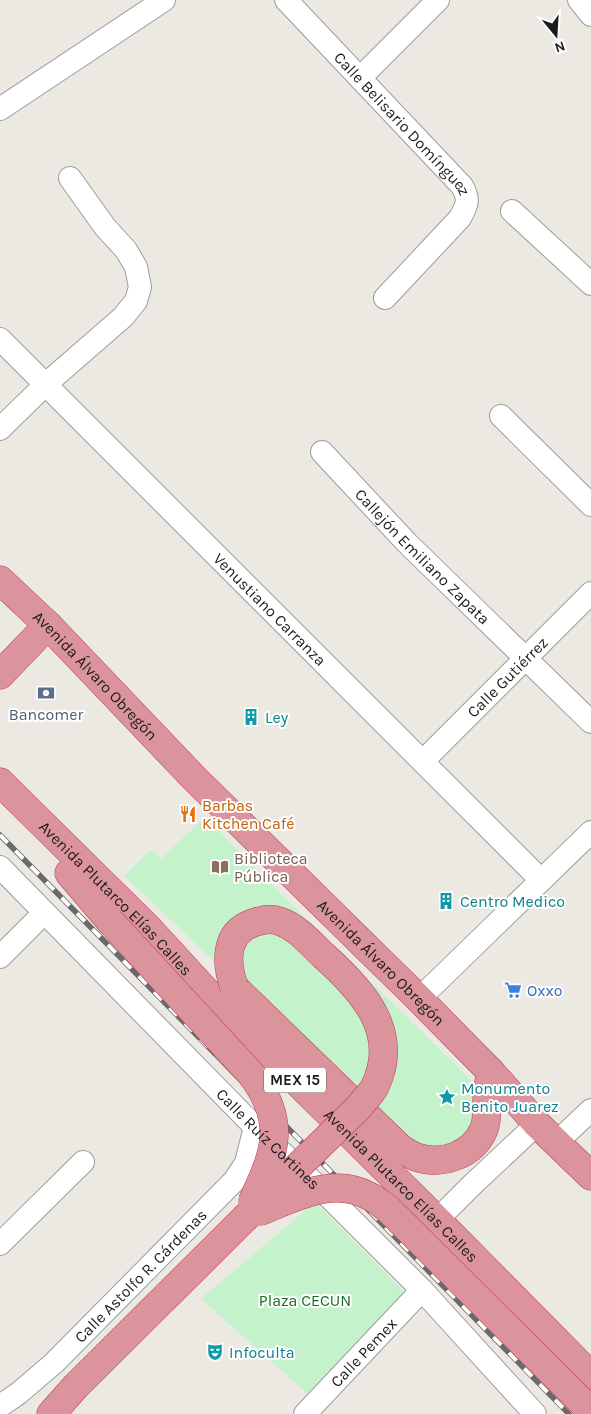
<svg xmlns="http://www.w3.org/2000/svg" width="591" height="1414" font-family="Karla,sans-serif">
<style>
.park{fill:#c4f2ca}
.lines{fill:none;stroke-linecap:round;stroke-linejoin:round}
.minor-casing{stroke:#9d9d9d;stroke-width:24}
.highway-casing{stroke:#c2385f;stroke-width:29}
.minor{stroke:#fff;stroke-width:22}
.highway{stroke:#db939c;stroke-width:28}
.rail-casing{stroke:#6a6a6a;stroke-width:5.5}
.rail{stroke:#fff;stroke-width:4;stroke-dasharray:11;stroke-linecap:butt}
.highway-bridge-casing{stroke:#c2385f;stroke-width:29;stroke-linecap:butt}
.highway-bridge{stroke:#db939c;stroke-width:28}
.labels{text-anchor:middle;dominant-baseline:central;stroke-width:4;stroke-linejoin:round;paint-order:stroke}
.shield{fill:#fff;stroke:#606060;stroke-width:1}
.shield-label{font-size:15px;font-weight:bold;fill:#1c1c1c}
.street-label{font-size:16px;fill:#1c1c1c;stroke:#fff}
.service-label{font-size:16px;fill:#4e5e75;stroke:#fff}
.culture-label{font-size:16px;fill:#0d838f;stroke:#fff;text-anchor:start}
.food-label{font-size:16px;fill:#c56008;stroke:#fff;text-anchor:start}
.education-label{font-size:16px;fill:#785e54;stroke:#fff;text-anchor:start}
.shop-label{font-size:16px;fill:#366cbe;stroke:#fff;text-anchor:start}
.park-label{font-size:16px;fill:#186c23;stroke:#fff}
</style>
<rect width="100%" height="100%" fill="#ece9e3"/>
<path class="park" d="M205,817L280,893L475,1084L476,1130L461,1147L416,1151L124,876L151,850L161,859Z
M315,1202L406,1294L309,1395L201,1299Z"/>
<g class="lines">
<g class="minor-casing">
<g id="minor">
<path id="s1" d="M286,0L462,186C470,200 467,205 460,218L385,298"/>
<path d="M579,0L591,15"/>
<path d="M361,77L438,0"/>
<path d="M0,109L164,0"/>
<path d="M512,211L591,284"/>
<path id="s2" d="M0,339L541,880"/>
<path d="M501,416L591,505"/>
<path d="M0,429L46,384L123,317L136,301L140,287L136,267L126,250L105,227L70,178"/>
<path id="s3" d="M322,452L407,543L591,722"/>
<path id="s4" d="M423,761L591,593"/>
<path id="s5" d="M0,867L255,1127L332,1200L422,1290L535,1414"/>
<path d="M0,957L44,913"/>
<path d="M419,999L591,832"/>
<path d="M557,1142L591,1110"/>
<path d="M437,1220L472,1185L537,1124"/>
<path d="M0,1244L83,1162"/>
<path id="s6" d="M0,1406L19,1393L54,1363L234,1181L246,1163L255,1127"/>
<path id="s7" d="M305,1414L422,1290"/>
</g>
</g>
<g class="highway-casing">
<g id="highway">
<path id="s8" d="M0,580L48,625L194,778L419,999L491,1072L537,1124L591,1176"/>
<path d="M0,675L48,625"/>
<path id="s9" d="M0,782L148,928L216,1002L437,1220L591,1376"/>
<path d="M69,873L110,921"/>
<path d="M234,987L400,1148C405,1151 411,1155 416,1157C442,1166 473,1155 484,1129C488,1119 486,1109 487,1099C487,1090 489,1081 491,1072"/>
<path d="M51,1414L76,1386L244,1219"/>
</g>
</g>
<use href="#minor" class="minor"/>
<use href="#highway" class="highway"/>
<g class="rail-casing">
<path id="rail" d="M0,835L569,1414"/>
</g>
<use href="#rail" class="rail"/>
<g class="highway-bridge-casing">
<path id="highway-bridge" d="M110,921L251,1074C287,1121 276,1152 252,1202
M234,987C226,963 224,933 253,923C261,920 271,918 279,921C297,927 310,943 324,956C362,990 401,1032 375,1086C372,1093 364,1100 359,1107L244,1219
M259,1212C293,1198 333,1176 369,1196C376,1199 382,1205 388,1209L591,1411"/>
</g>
<use href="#highway-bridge" class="highway-bridge"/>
</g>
<defs>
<g id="bank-bare" transform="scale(1.35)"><path d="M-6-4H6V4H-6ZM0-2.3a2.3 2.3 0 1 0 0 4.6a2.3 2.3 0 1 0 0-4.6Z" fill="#5c6f8a" stroke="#fff" stroke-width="2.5" paint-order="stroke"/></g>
<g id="building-bare" transform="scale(1.35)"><path d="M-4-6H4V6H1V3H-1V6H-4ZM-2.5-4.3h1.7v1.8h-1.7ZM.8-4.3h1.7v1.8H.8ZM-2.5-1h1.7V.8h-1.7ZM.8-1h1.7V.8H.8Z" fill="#0f9aa8" stroke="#fff" stroke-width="2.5" paint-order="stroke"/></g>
<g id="restaurant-bare" transform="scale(1.35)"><path d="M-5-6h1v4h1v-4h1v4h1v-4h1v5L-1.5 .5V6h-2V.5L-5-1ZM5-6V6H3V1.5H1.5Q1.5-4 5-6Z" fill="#e8710a" stroke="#fff" stroke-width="2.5" paint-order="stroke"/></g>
<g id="library-bare" transform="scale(1.35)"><path d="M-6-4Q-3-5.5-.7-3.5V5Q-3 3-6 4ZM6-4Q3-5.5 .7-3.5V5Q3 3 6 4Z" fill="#8d6e63" stroke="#fff" stroke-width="2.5" paint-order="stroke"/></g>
<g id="supermarket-bare" transform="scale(1.35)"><path d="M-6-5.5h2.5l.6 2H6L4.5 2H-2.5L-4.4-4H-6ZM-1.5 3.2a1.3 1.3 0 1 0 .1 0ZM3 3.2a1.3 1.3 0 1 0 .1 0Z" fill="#3f7fe0" stroke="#fff" stroke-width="2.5" paint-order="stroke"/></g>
<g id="sight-bare" transform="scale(1.35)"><path d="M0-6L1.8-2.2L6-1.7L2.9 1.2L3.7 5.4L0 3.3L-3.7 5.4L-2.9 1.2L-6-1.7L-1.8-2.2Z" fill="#0f9aa8" stroke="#fff" stroke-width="2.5" paint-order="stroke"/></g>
<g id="theatre-bare" transform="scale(1.35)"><path d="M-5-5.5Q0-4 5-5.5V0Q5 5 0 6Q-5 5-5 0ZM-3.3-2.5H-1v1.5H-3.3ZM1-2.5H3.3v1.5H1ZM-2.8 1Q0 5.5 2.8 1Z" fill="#0f9aa8" stroke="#fff" stroke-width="2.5" paint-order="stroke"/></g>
</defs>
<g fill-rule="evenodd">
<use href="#bank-bare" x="46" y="693"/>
<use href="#building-bare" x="251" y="717"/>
<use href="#restaurant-bare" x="188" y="814"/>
<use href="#library-bare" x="220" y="867"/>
<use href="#building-bare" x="446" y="901"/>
<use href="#supermarket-bare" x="513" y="990"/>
<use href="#sight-bare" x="447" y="1097"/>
<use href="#theatre-bare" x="215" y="1352"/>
</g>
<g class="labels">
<rect class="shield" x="264" y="1067.5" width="62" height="25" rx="4"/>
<g class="shield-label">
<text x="295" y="1080">MEX 15</text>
</g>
<g class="street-label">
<text stroke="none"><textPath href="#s1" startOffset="170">Calle Belisario Domínguez</textPath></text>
<text stroke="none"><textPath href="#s3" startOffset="145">Callejón Emiliano Zapata</textPath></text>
<text stroke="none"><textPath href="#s2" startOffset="382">Venustiano Carranza</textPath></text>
<text stroke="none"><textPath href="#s8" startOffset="135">Avenida Álvaro Obregón</textPath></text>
<text stroke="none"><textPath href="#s4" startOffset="119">Calle Gutiérrez</textPath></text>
<text stroke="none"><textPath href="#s9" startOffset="164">Avenida Plutarco Elías Calles</textPath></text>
<text stroke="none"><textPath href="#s8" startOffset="540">Avenida Álvaro Obregón</textPath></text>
<text stroke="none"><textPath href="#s5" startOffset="382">Calle Ruíz Cortines</textPath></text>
<text stroke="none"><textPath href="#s9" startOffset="569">Avenida Plutarco Elías Calles</textPath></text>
<text stroke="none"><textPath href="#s6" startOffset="192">Calle Astolfo R. Cárdenas</textPath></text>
<text stroke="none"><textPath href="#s7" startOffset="85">Calle Pemex</textPath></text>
</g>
<g class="service-label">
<text x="46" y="714">Bancomer</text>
</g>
<g class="culture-label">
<text x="265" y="717">Ley</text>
<text x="460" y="901">Centro Medico</text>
<text x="461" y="1088">Monumento<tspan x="461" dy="18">Benito Juarez</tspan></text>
<text x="229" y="1352">Infoculta</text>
</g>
<g class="food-label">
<text x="202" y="805">Barbas<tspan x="202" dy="18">Kitchen Café</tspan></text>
</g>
<g class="education-label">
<text x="234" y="858">Biblioteca<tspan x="234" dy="18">Pública</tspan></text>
</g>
<g class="shop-label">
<text x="527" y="990">Oxxo</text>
</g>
<g class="park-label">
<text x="305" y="1300">Plaza CECUN</text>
</g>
</g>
<g transform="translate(556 35) rotate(162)" stroke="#ffffff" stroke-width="4" paint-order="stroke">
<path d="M0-4L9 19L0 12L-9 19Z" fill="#1c1c1c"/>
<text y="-8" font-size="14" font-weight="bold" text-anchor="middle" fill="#1c1c1c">N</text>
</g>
</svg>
